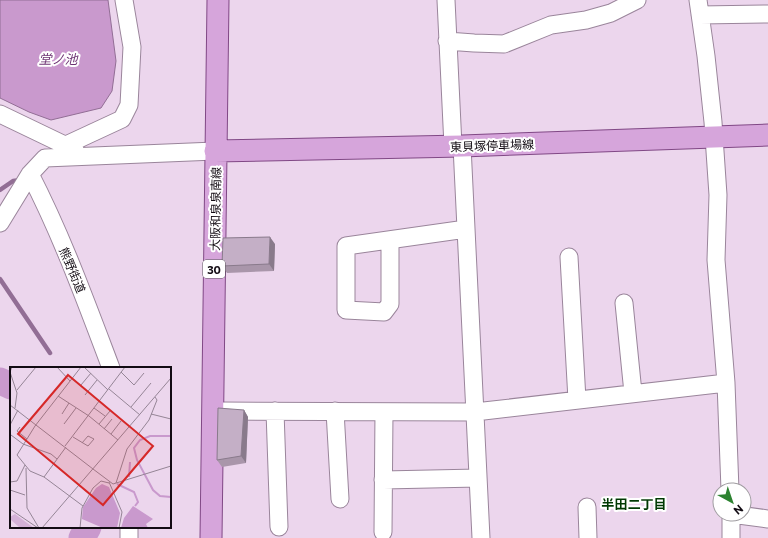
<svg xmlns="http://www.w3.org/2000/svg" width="768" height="538" font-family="Commissioner,'Noto Sans JP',sans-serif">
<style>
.water{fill:#c999cd;stroke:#926e95}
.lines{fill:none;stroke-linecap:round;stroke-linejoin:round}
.stream{stroke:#926e95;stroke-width:4.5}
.river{stroke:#c999cd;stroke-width:27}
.minor-casing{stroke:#9a859b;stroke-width:19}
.major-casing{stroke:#804885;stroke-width:23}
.minor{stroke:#fff;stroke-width:17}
.major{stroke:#d6a5db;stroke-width:21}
.wall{fill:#a996aa}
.shaded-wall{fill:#897a8b}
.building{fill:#c4afc6;stroke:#897a8b}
.labels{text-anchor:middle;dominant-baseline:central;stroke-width:4;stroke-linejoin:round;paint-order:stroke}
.shield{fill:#fff;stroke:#59545a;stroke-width:1}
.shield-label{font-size:11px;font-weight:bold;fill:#120b13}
.street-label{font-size:12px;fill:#120b13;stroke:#fff}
.water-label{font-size:13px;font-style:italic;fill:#6d3373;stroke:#fff}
.neighbourhood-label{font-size:13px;font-weight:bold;fill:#003903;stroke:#fff}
.inset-river{fill:none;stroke:#c999cd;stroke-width:2}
.inset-road{fill:none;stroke:#958596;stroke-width:1}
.view{fill:#d62828;fill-opacity:0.15;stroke:#d62828;stroke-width:2}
.inset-edge{fill:none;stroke:#120b13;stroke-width:2}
</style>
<rect width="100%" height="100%" fill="#ecd6ed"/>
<path class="water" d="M0,0H108L116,61L112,91L101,108L51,120L29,112L0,98Z"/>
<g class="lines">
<path class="stream" d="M0,190L13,181L21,180
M0,279L50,353"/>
<path class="river" d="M0,381L11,386
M82,538L88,527"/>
<g class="minor-casing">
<path id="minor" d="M446,0L453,146
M698,0L706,56L713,122L718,195L716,260L726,383L730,490
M700,15L768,14
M447,41L474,43L504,44L551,25L586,20L611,13L637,0
M0,114L75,150
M66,145L122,119L129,105L132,47L124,0
M462,146L481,538
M30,174C62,236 86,302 111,368
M0,223L30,174L45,158L215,151
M390,240V304L384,312L346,310V246L466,229
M569,257L577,400
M624,303L633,393
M222,411L475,412L726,383
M275,411L279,527
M335,411L340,499
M383,480L478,478
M587,507L588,538
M731,514L768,519
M129,527V538
M383,532L384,412
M731,538V514"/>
</g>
<g class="major-casing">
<path id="major" d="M215,151L462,146L768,135
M211,538L218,0"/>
</g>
<use href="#minor" class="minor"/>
<use href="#major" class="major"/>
</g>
<path class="wall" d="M275,244L274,271L227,273L222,266Z
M244,410L248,417L246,463L222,467L217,460Z"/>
<path class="shaded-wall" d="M270,237L275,244L274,271L269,264Z
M244,410L248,417L246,463L241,456Z"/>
<path class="building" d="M270,237L269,264L222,266L223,238Z
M218,408L244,410L241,456L217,460Z"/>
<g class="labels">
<rect class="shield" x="203" y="260" width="22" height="18" rx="3"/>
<g class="shield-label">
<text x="214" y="269">30</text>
</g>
<g class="street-label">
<text transform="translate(492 145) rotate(-2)">東貝塚停車場線</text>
<text transform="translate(215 209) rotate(-89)">大阪和泉泉南線</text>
<text transform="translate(73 270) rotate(67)">熊野街道</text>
</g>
<g class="water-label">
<text x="58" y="59">堂ノ池</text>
</g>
<g class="neighbourhood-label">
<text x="634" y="504">半田二丁目</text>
</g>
</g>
<g transform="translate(10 367)">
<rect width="161" height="161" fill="#ecd6ed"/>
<path d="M5,147L24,161L9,160L1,153L0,150Z" fill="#d4b1d7"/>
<path d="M92,117L99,120L110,146L107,161H93L72,152L73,140L86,121ZM123,139L143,152L136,157L138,161H111L114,151Z" fill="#c999cd"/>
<path class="inset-river" d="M161,69H140L130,73L124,81L127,93L143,123L150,129L161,130M119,110L120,95M107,117L124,125L128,135L125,139"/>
<path class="inset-road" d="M2,0L0,5L7,26L5,41M47,0L60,14M71,0L25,59L7,88L20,104L34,110L73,139M74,0L98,23M111,5L124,18L134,6M71,18L81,6M99,22L130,48M7,23L26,0M75,28L87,13M48,29L79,49L108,73M0,38L83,102M121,40L141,16M84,41L95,49M52,47L59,36M141,47L161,52M54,57L66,41M89,57L100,44M0,58L8,43M10,60L7,64L17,72M94,62L102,52M101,67L111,54M1,68L13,77L41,87L47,92M63,70L78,79L84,72L78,69L72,76M55,79L115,0M16,101L17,141L29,161M83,102L103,117L161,99M34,110L56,80M0,115L7,114L15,98M99,115L112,145L109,161M106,116L117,82L139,53L147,33L145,30M0,123L15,128M0,142L28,161M32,161L161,11M70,161L72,141L83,121L91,114L99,116"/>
<path class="view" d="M58,8L143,79L93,138L8,67Z"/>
<rect width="161" height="161" class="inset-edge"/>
</g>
<g transform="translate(732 502) rotate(140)"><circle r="19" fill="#ffffff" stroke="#a09da1"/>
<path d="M0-3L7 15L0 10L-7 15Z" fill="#2c8230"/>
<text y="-6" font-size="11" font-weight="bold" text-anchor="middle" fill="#120b13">N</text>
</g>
</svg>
